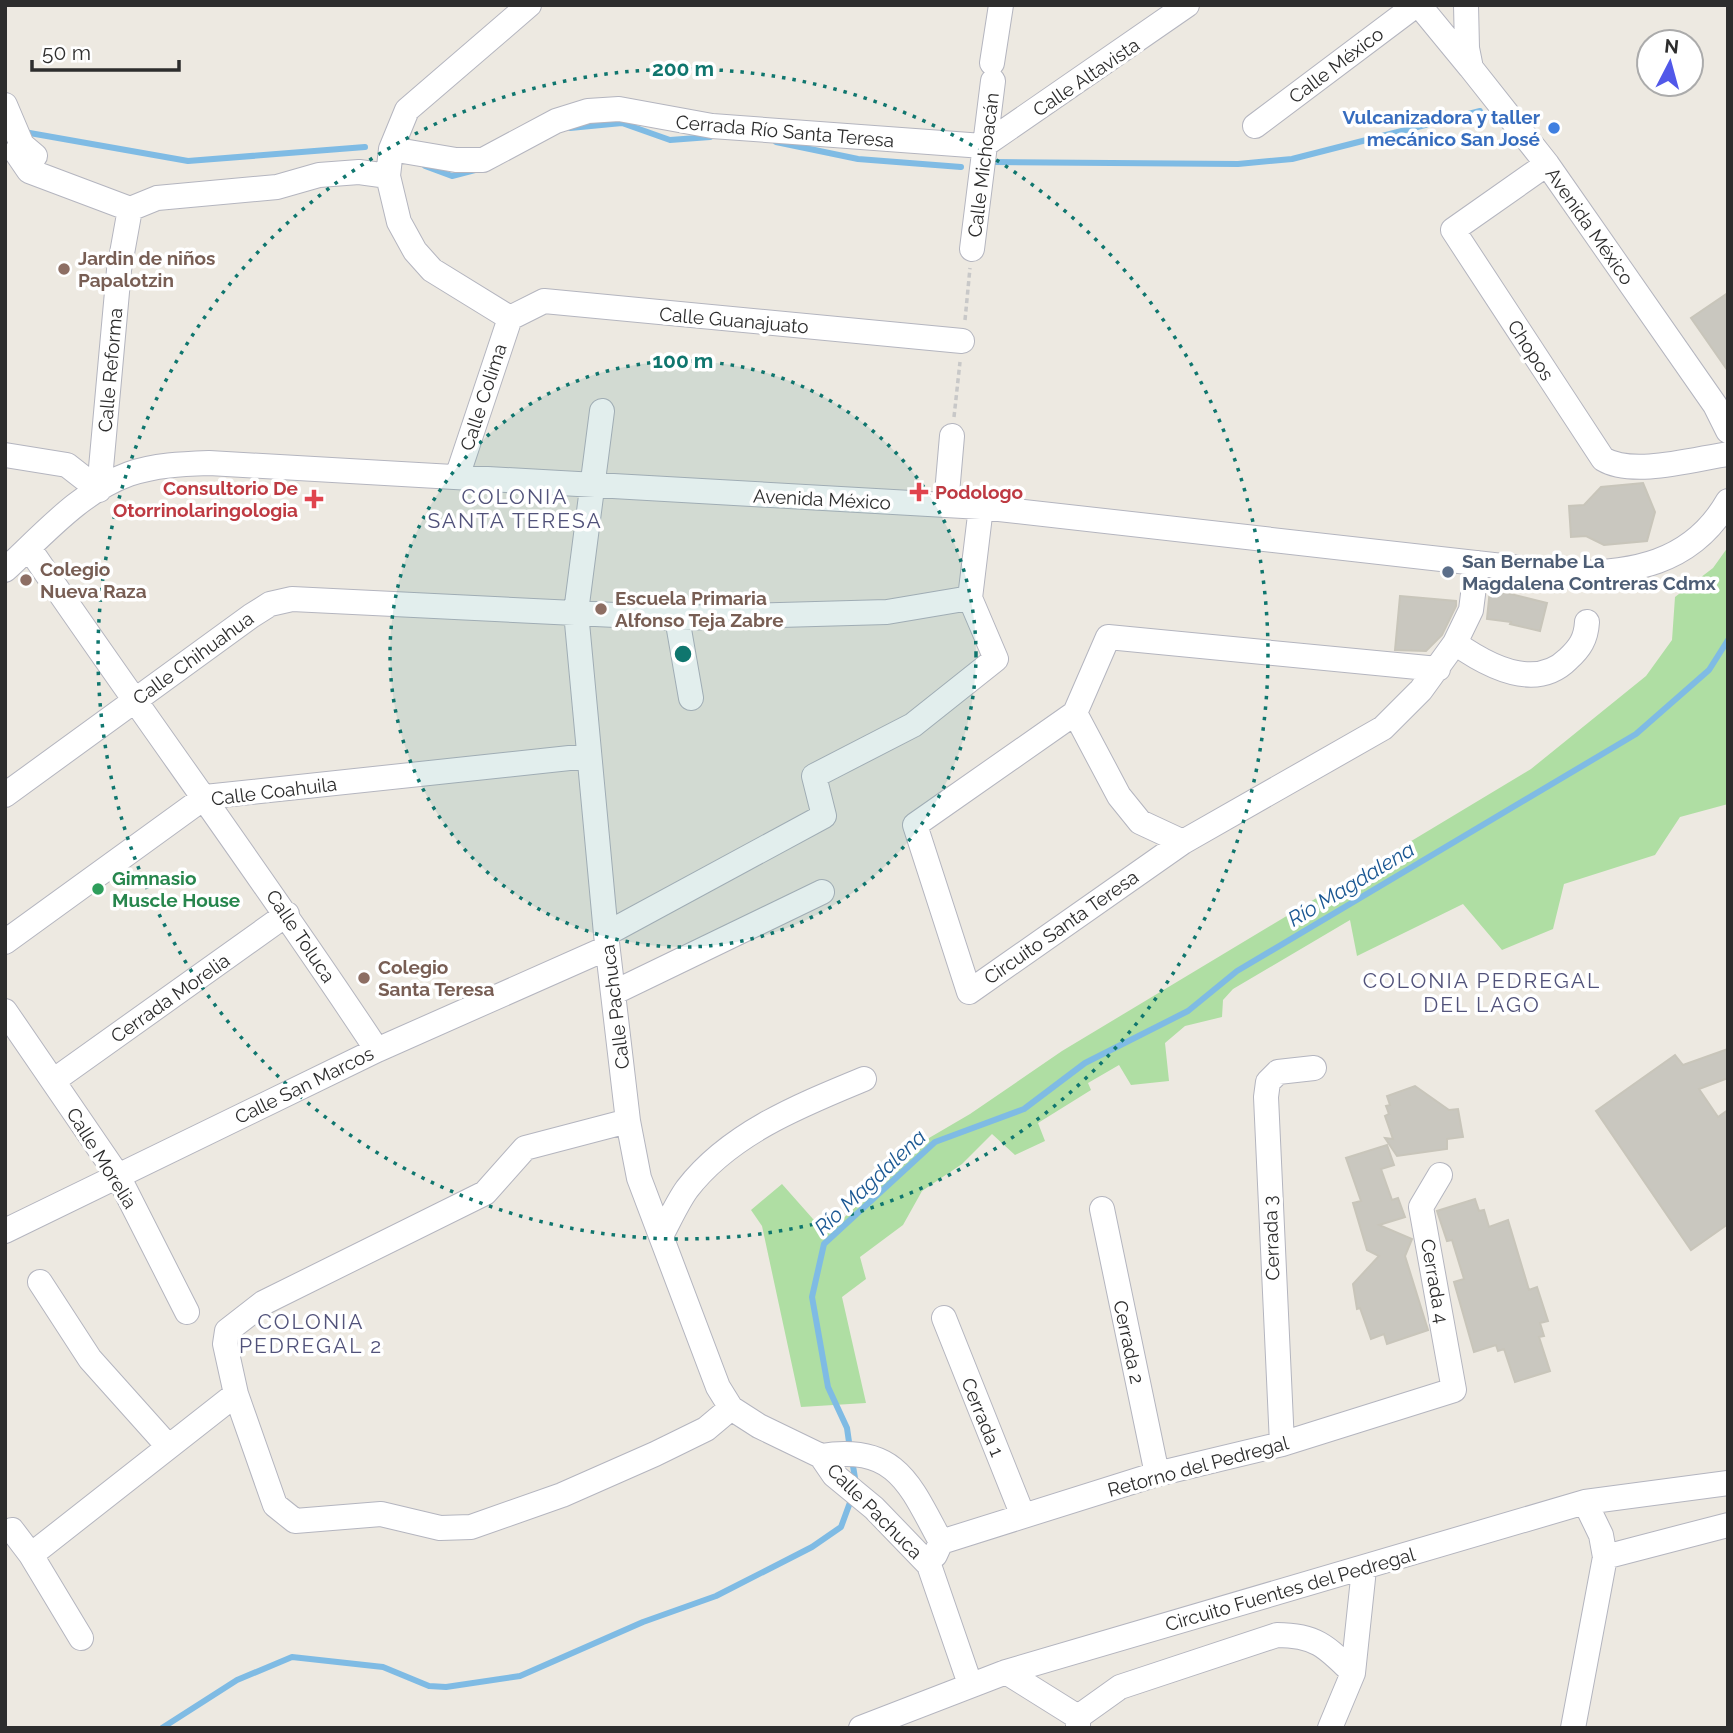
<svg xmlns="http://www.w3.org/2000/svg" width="1733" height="1733" font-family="Raleway,sans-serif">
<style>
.green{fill:#afdea3}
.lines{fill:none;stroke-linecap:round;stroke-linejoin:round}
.stream{stroke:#7fbbe4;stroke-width:6}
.building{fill:#c9c7bf;stroke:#c8c5ba;stroke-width:2}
.minor-casing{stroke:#b4b5bf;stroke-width:26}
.path{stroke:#c8c8c8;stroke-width:3.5;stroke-dasharray:5 3.5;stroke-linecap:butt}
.minor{stroke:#fff;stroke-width:24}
.ring{fill:none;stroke:#0f766e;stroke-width:3.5;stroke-dasharray:3.5 7}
.shop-dot{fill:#3f7fe0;stroke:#fff;stroke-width:2.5}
.education-dot{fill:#8d6e63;stroke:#fff;stroke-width:2.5}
.health-dot{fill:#e0444e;stroke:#fff;stroke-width:2.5}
.service-dot{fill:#5c6f8a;stroke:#fff;stroke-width:2.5}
.leisure-dot{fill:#2e9e5b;stroke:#fff;stroke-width:2.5}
.labels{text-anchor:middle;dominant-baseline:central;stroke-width:7;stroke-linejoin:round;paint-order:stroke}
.street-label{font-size:19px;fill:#2d2d2d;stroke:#fff}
.shop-label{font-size:19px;font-weight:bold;fill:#366cbe;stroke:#fff;text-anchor:end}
.education-label{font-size:19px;font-weight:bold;fill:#785e54;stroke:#fff;text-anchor:start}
.health-label{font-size:19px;font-weight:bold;fill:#be3a42;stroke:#fff;text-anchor:end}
.service-label{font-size:19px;font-weight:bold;fill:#4e5e75;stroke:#fff;text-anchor:start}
.leisure-label{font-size:19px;font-weight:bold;fill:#27864d;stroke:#fff;text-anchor:start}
.neighbourhood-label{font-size:21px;letter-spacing:2px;fill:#51527a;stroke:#fff}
.water-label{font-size:21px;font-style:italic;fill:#1b5893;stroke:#fff}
.centre{fill:#0f766e;stroke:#fff;stroke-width:3.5}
.ring-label{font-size:21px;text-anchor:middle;font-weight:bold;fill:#0f766e;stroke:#fff;stroke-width:7;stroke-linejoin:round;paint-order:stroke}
</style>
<rect width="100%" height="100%" fill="#ede9e1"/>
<path class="green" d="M1728,547V804L1680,817L1655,855L1564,884L1553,929L1502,950L1463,904L1357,956L1350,920L1233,989L1223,1000L1222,1017L1185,1026L1165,1043L1169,1081L1131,1085L1119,1065L1088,1083L1091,1090L1038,1123L1045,1141L1015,1155L992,1134L962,1164L922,1191L903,1225L860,1257L866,1279L842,1297L866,1403L801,1407L762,1226L751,1210L782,1184L813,1219L833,1228L929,1138L970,1114L1062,1051L1531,769L1646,676L1672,640L1675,597L1713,568Z"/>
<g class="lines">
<path class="stream" d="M570,128L622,123L670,140L710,137
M24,132L188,161L365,147
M776,142L858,159L961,167
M993,162L1238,164L1292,159L1480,111
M425,166L452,176L475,170
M850,1449L847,1428L828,1387L812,1297L824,1244L935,1142L1024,1109L1085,1063L1188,1011L1237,971L1636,734L1709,670L1728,640
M852,1460L856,1484
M162,1728L237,1680L292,1657L383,1667L429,1686L446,1687L520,1676L643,1622L716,1596L812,1547L841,1527L852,1497"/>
</g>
<path class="building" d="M1728,293V371L1691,318Z
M1643,483L1655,512L1647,541L1604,545L1586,536L1571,537L1569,506L1584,505L1601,487Z
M1490,589L1547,603L1540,631L1510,624L1511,622L1487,619Z
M1400,596L1456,601V606L1442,635L1426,651L1395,650Z
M1728,1049V1078L1699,1089L1718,1117L1728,1110V1224L1691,1250L1596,1111L1675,1055L1683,1065Z
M1415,1086L1449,1110L1458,1109L1463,1137L1447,1139V1149L1397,1156L1385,1138L1393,1139L1385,1116L1389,1114L1386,1106L1390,1105L1387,1096Z
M1387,1145L1394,1165L1381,1169L1392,1200L1398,1198L1405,1217L1379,1225L1412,1239L1405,1256L1428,1330L1387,1344L1384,1334L1371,1339L1360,1308L1357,1309L1353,1284L1379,1256L1367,1250L1353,1203L1361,1201L1346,1158Z
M1475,1199L1479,1211L1484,1210L1489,1227L1508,1220L1529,1290L1537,1287L1548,1321L1540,1323L1544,1336L1539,1337L1550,1371L1515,1382L1504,1349L1498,1351L1496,1345L1474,1352L1454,1282L1464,1279L1452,1240L1447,1241L1437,1211Z"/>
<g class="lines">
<g class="minor-casing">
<path id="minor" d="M1419,5L1470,67
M1466,5L1467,48L1471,68L1547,164L1715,405L1728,431
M992,63L1001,5
M5,105L22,145L35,156
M1255,126L1416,5
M22,145L16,152L29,171L130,209L157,198L277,187L319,175L359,172L388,176
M391,149L456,160H483L556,121L588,111L619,109L712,126L983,146L1187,5
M1547,164L1453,230L1603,459C1633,477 1694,459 1728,454
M972,249L993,81
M510,318L544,301L962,341
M510,318L432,270L415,251L399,222L388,176L391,149L407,110L529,5
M602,411L576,612L606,934L628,1121L639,1178L718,1387L731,1408L759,1426L821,1456L834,1475L874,1508L929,1565L970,1684
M5,455L67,465L99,490
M457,477L510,318
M99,490L119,270L130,209
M946,505L952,436
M29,548C144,717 265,880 377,1050
M5,570C42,536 81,491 129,474C155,465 182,464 209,463L981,507L1564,573C1631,574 1692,564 1728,501
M970,598L981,507
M677,618L691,698
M1455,643C1486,665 1535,692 1568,659C1580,648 1586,639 1587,622
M1438,669L1108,637L1075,713L915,825L969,992L1183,842L1383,728L1421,690L1455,643L1471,610L1477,563
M1075,713L1119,796L1140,822L1183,842
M5,795L251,616L270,604L292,599L677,618L887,612L970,598
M606,934L824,816L814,776L913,725L996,659L970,598
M5,942L205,797L588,756
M613,993L822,892
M5,1011L118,1176L187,1312
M53,1081L287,914
M628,1121L525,1148L485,1193L263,1303L227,1331L225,1344L236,1394L275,1505L295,1521L381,1514L440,1528L471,1527L562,1495L655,1454L706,1429L731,1408
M1102,1209L1157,1474
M5,1231L377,1050L607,948
M661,1236C669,1221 677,1203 687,1189C730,1133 801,1105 864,1079
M40,1282L90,1359L167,1445
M944,1318L1023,1516
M1282,1444L1266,1097L1268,1082L1278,1072L1314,1068
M821,1456C897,1444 910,1485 941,1542L935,1555
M12,1530L31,1555L81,1638
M941,1542L1157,1474L1282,1444L1454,1390L1421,1207L1440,1175
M31,1555L236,1394
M1605,1557L1728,1525
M1006,1672L1078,1717
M861,1728L1006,1672L1585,1502L1728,1483
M1078,1728V1717L1120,1687L1277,1635C1316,1635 1327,1647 1353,1673
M1330,1728L1353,1673L1364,1569
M1573,1728L1605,1557L1601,1535L1585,1502"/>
</g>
<path class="path" d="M965,320L970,268
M954,417L960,362"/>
<use href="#minor" class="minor"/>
</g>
<circle cx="683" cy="654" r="293" fill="#0f766e" fill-opacity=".12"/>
<g class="ring">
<circle cx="683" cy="654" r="293"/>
<circle cx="683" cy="654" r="585"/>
</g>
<circle class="shop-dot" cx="1554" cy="128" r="7"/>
<g class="education-dot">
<circle cx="64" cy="269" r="7"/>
<circle cx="26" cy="580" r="7"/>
<circle cx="601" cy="609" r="7"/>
<circle cx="364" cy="978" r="7"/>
</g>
<g class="health-dot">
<path d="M915.5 481.5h7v7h7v7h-7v7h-7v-7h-7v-7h7z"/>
<path d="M310.5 488.5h7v7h7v7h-7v7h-7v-7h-7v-7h7z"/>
</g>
<circle class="service-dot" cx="1448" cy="572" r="7"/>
<circle class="leisure-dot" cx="98" cy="889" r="7"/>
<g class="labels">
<g class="street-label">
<text transform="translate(1336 65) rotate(-37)">Calle México</text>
<text transform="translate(1086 77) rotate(-34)">Calle Altavista</text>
<text transform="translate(785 131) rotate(5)">Cerrada Río Santa Teresa</text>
<text transform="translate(983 165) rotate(-83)">Calle Michoacán</text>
<text transform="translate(1590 226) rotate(55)">Avenida México</text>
<text transform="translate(734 320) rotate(5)">Calle Guanajuato</text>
<text transform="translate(1531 350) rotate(57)">Chopos</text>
<text transform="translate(110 370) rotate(-85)">Calle Reforma</text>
<text transform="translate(483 397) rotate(-72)">Calle Colima</text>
<text transform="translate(822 499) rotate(3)">Avenida México</text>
<text transform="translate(193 658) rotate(-36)">Calle Chihuahua</text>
<text transform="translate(274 791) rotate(-7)">Calle Coahuila</text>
<text transform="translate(1061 927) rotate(-35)">Circuito Santa Teresa</text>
<text transform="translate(301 936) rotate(56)">Calle Toluca</text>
<text transform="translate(170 998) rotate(-35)">Cerrada Morelia</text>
<text transform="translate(615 1007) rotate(-97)">Calle Pachuca</text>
<text transform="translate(304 1085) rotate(-26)">Calle San Marcos</text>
<text transform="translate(102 1158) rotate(58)">Calle Morelia</text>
<text transform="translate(1271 1238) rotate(-92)">Cerrada 3</text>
<text transform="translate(1435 1281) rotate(80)">Cerrada 4</text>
<text transform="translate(1129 1342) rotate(78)">Cerrada 2</text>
<text transform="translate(983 1417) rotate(68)">Cerrada 1</text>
<text transform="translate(1198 1466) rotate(-15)">Retorno del Pedregal</text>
<text transform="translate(875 1511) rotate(45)">Calle Pachuca</text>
<text transform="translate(1290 1589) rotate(-16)">Circuito Fuentes del Pedregal</text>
</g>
<g class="shop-label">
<text x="1540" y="117">Vulcanizadora y taller<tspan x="1540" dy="22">mecánico San José</tspan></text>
</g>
<g class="education-label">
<text x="78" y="258">Jardin de niños<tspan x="78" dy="22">Papalotzin</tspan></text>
<text x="40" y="569">Colegio<tspan x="40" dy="22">Nueva Raza</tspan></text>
<text x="615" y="598">Escuela Primaria<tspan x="615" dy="22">Alfonso Teja Zabre</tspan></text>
<text x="378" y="967">Colegio<tspan x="378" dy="22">Santa Teresa</tspan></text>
</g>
<g class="health-label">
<text x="298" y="488">Consultorio De<tspan x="298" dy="22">Otorrinolaringologia</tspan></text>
<text x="935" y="492" text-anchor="start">Podologo</text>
</g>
<g class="service-label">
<text x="1462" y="561">San Bernabe La<tspan x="1462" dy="22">Magdalena Contreras Cdmx</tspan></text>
</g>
<g class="leisure-label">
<text x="112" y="878">Gimnasio<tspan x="112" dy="22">Muscle House</tspan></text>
</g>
<g class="neighbourhood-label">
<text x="515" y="496">COLONIA<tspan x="515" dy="24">SANTA TERESA</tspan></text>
<text x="1482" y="980">COLONIA PEDREGAL<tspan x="1482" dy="24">DEL LAGO</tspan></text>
<text x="311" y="1321">COLONIA<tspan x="311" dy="24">PEDREGAL 2</tspan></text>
</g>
<g class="water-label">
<text transform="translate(1351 884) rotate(-31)">Río Magdalena</text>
<text transform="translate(870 1182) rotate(-43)">Río Magdalena</text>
</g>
</g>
<circle cx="683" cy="654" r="10" class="centre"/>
<g class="ring-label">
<text x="683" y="76">200 m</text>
<text x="683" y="368">100 m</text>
</g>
<rect width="1733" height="1733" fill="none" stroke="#2d2d2d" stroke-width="14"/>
<g transform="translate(1670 63) rotate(6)"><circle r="33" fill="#ffffff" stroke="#ababab" stroke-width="2"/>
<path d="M0-5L12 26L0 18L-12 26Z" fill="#5158e9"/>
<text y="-10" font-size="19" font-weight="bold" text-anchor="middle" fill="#2d2d2d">N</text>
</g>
<path d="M32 60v10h147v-10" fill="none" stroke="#2d2d2d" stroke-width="3.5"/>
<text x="42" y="60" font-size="21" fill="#2d2d2d" stroke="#ffffff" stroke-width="5" paint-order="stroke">50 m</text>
</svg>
